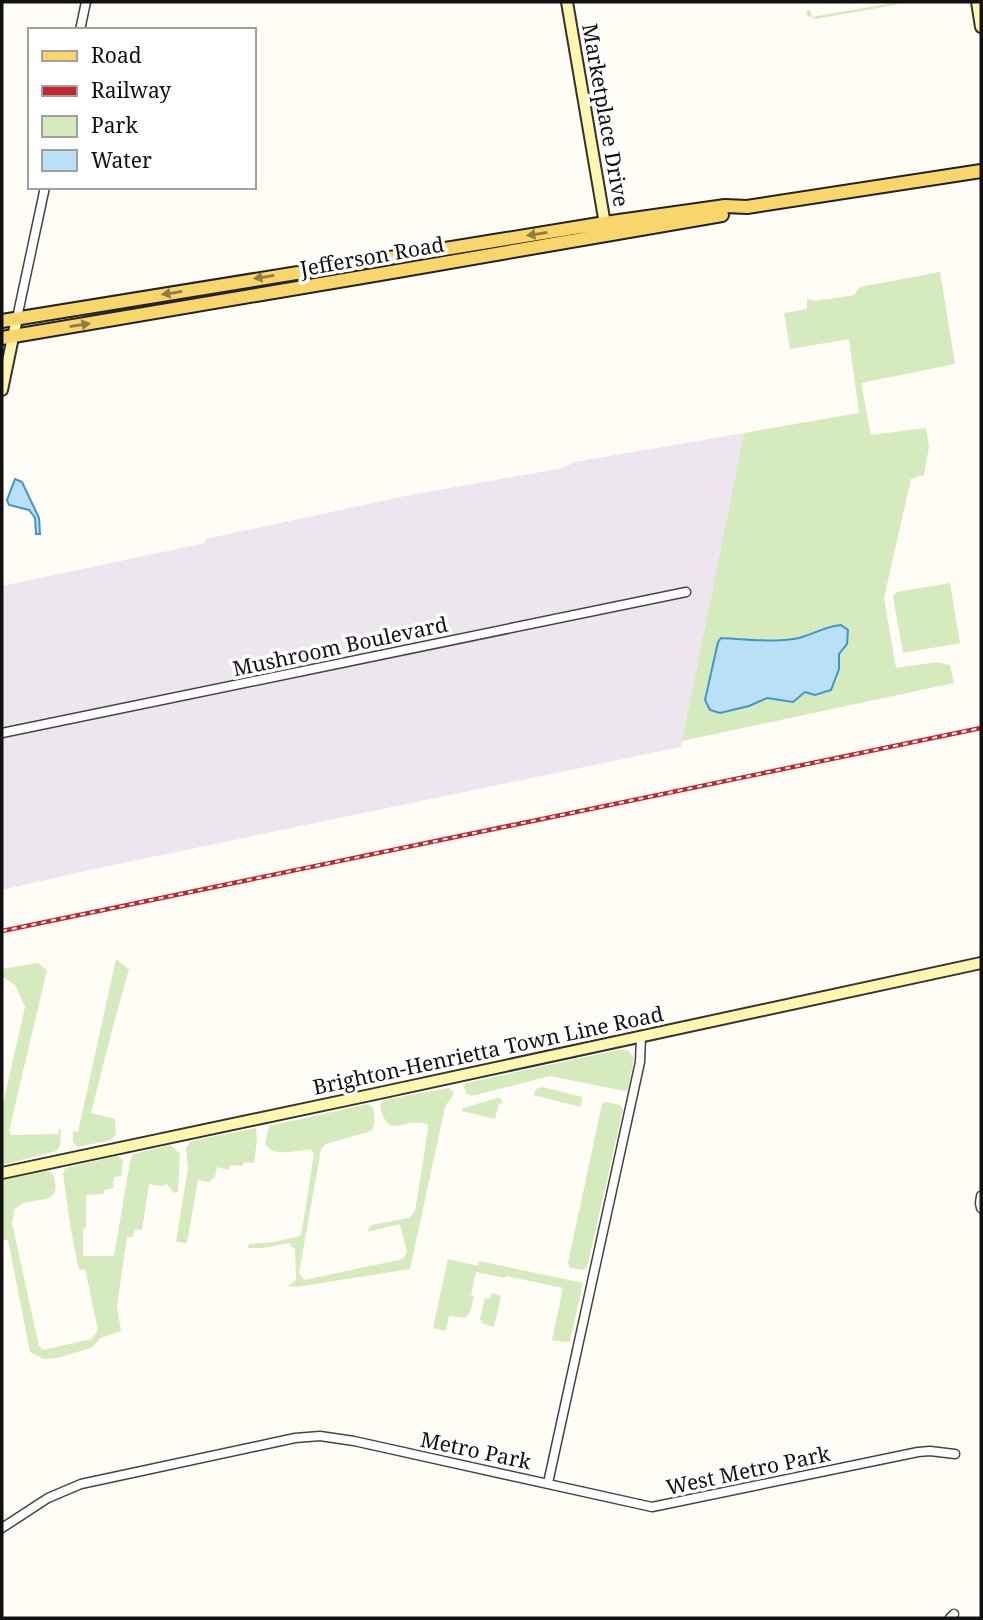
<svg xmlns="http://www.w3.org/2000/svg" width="983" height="1620" font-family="'Noto Serif',serif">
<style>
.industrial{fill:#eee6ef}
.green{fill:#d5ebbd;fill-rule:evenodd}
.water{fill:#b9e0f7;stroke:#3f96cf;stroke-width:2}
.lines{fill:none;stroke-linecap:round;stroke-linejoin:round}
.street-casing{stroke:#444;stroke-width:11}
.secondary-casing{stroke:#333;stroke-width:14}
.primary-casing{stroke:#222;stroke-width:16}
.street{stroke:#fff;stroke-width:8}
.secondary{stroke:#fff6b0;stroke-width:10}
.primary{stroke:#f9d66b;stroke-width:12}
.rail-casing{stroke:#c4262e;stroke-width:4.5}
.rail{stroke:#fff;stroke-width:2;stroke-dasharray:5;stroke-linecap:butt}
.oneway{fill:#917d42}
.labels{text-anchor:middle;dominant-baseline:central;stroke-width:7;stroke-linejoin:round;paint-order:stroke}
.street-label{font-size:21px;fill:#111;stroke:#fff}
</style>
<rect width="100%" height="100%" fill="#fffdf5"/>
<path class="industrial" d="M744,433L681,747L85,871L2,890V586L205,543V539L410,495L563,468L574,462Z"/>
<path class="green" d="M899,2L894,5L816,19L808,16L806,12L810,10L812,17Z
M940,272L955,364L861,383L871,435L926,428L929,447L924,475L911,479L884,598L896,668L937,662L950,665L954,683L682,741L744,433L859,413L849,339L790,349L784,313L807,309V299L815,301L854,295L860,287ZM830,626L847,643L839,654V669L831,690L805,692L793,702L767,698L749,706L721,713L710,710L705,700L718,642L721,638L757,640L798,638Z
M950,583L960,643L903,653L893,596L897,592Z
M116,959L129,969C115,1017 103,1065 91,1113L115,1119L116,1134L111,1140L78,1147L73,1142V1131L78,1132Z
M38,963L47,970L9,1131L11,1135L58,1134L59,1129H61L60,1146L56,1151L2,1165V1108L25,1007L16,986L6,979L2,977V969Z
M622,1049L629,1051L634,1058L628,1089L625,1091L550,1076L471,1096L466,1093L464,1087L466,1083Z
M543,1087L582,1097L581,1107L533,1095L536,1089Z
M449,1088L454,1093L445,1107L410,1269L296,1287L288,1286L296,1280L295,1248L291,1247L290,1243L263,1248H248L249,1244L274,1242L300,1236L303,1225L314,1153L311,1150H306C292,1151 273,1157 265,1144L269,1126L368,1104L373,1108C375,1117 376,1123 371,1131L326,1144L321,1149L299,1273L304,1280L403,1259L407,1252L400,1224L367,1232L371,1225L409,1218L415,1211L428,1130L427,1124C402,1116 388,1143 380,1105L383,1100Z
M497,1098H500L503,1103L499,1104L495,1119L462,1111L463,1108Z
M605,1102L620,1105L623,1109L587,1268L583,1270L570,1268L568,1263L602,1104Z
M256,1128L257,1140L254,1163L245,1162L242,1166L230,1165L229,1170L217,1167L215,1177L209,1182L198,1180L187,1243L176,1242L188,1168L186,1148L191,1141Z
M171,1145L180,1154L178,1192L174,1193L167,1184L163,1186L149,1184L142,1230L135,1229L133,1237H127L117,1306L121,1331L101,1338L91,1348L57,1358L44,1359L30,1352L8,1240H2V1180L47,1171L53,1174C66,1213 25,1191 14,1211C13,1214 13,1219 12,1223L39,1346L44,1350L91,1339L98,1331L85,1269L79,1270L71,1231L63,1174L65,1168L117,1156L121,1158L123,1161L121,1176L114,1177L113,1182L114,1188L104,1190L103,1194L86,1195V1228L83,1229V1256H114L130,1161L133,1154Z
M448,1259L478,1266L479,1261L583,1283L570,1341L566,1342L552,1340L563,1288L506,1276L505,1278L476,1272L471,1295L474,1296L470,1312L465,1318L449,1316L446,1331L433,1328Z
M492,1293L501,1296L494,1327L483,1324L480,1318L485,1298L490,1299Z"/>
<path class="water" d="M15,479L22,482L39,518L40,534H36L35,518L29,510L9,505L7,500Z
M841,625L848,630L847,644L839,654V669L831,690L815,695L805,692L793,702L767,698L749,706L720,713L710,710L705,700L718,642L721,638C743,639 778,643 799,638C814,634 826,626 841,625Z"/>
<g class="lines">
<g class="street-casing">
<path id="street" d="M80,30L86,2
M17,318L45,187
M2,733L686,592
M981,1196L980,1203L981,1208
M548,1483L640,1062L641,1037
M2,1528L48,1498L81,1484L295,1438L320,1436L354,1441L652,1507L918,1452L930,1451L955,1454
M950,1618L954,1614"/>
</g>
<g class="secondary-casing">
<path id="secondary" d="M567,2L606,230
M977,2L981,27
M2,390L17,318
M2,1173L375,1094L981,963"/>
</g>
<g class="primary-casing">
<path id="primary" d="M2,321L605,223L725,206L747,207L981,171
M2,338L386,273L722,215"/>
</g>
<use href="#street" class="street"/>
<use href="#secondary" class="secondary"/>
<use href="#primary" class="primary"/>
<g class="rail-casing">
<path id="rail" d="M2,931L981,728"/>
</g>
<use href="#rail" class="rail"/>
</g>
<defs><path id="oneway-solid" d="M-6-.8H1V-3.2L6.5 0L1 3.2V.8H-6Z" transform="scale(1.75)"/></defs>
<g class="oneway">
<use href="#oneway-solid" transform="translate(537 234) rotate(171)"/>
<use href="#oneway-solid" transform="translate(264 277) rotate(171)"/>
<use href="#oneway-solid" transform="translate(172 293) rotate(171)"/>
<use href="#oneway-solid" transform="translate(80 325) rotate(-9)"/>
</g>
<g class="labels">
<g class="street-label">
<text transform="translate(606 115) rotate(80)">Marketplace Drive</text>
<text transform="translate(372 256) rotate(-10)">Jefferson Road</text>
<text transform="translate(340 646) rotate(-12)">Mushroom Boulevard</text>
<text transform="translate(488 1050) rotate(-12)">Brighton-Henrietta Town Line Road</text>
<text transform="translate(476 1450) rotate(12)">Metro Park</text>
<text transform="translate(748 1470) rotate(-12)">West Metro Park</text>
</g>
</g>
<rect width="983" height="1620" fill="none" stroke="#111111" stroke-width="7"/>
<rect x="28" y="28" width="228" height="161" fill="#ffffff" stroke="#a0a0a0" stroke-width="2"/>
<rect x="42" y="51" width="35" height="10" fill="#f9d66b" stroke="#a0a0a0" stroke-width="2"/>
<text x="91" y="63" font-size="21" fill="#111111">Road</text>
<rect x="42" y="86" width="35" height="10" fill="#c4262e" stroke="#a0a0a0" stroke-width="2"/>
<text x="91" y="98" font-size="21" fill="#111111">Railway</text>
<rect x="42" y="116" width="35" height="21" fill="#d5ebbd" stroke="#a0a0a0" stroke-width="2"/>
<text x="91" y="133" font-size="21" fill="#111111">Park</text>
<rect x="42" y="150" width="35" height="21" fill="#b9e0f7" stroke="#a0a0a0" stroke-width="2"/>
<text x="91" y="168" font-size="21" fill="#111111">Water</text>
</svg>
